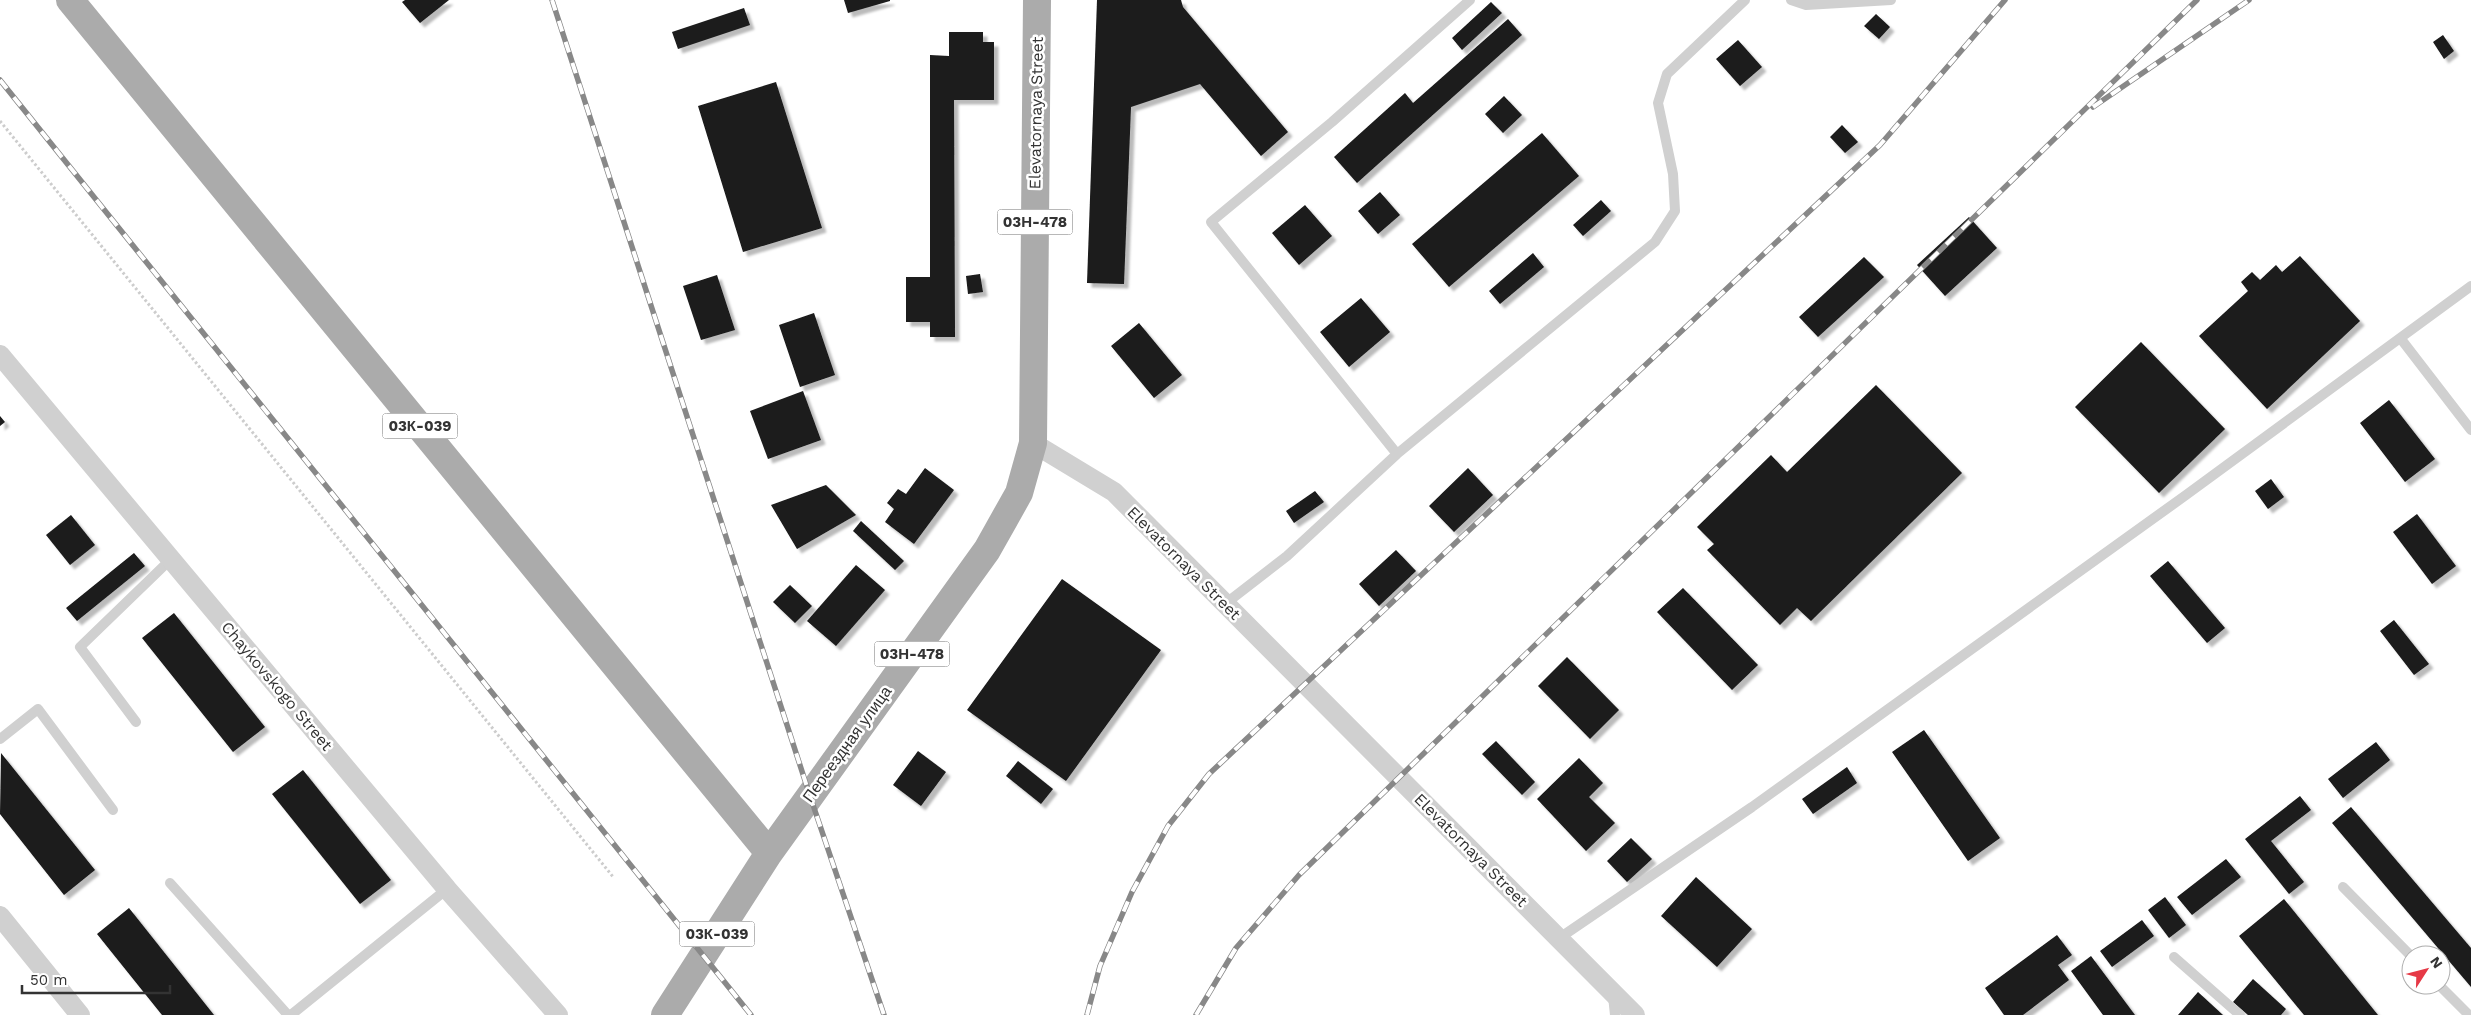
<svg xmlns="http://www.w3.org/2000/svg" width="2471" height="1015" font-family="'Work Sans',sans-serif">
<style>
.building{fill:#1a1a1a;filter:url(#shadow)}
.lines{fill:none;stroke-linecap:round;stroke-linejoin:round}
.path{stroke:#cdcdcd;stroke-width:3;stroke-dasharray:2.5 2.5;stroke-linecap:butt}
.service{stroke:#d0d0d0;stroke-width:10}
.minor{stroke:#d0d0d0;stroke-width:20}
.primary{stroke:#ababab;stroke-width:28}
.rail-casing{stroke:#888;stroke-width:5.5}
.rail{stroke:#fff;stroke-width:4;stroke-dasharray:11;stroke-linecap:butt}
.labels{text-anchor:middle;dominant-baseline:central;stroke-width:5;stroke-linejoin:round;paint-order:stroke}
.shield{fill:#fff;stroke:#707070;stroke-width:1}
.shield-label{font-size:15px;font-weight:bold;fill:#333}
.street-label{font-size:16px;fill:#333;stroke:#fff}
</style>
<defs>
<filter id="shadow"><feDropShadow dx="4.5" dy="4.5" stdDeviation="1" flood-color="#0004"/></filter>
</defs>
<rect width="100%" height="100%" fill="#fff"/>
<path class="building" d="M405,0H449L420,23L402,2Z
M844,0H890V1L848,13Z
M1097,0H1181L1183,7L1288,132L1261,156L1200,84L1131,107L1124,284L1087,283Z
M1491,2L1502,13L1462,50L1452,38Z
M744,8L750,25L678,49L672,32Z
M1876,14L1890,27L1879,39L1864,26Z
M1508,19L1522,35L1357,183L1334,157L1405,93L1413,103Z
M949,32H983V42H994V100H954L955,337H930V322H906V277H930V55L949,56Z
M2443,35L2454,51L2444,59L2433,42Z
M1738,40L1762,67L1740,86L1716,59Z
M776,82L822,228L743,252L698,106Z
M1504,96L1522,115L1503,133L1485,114Z
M1842,125L1858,142L1845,153L1830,137Z
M1542,133L1579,176L1449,287L1412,244Z
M1380,192L1400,215L1378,234L1358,211Z
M1601,200L1611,211L1583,236L1573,225Z
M1305,205L1332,236L1299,265L1272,233Z
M1969,217L1997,248L1945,296L1917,265Z
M1533,253L1544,267L1500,304L1489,291Z
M2300,256L2360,321L2267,409L2199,336L2248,291L2241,282L2252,272L2260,280L2276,265L2282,272Z
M1864,257L1884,277L1818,337L1799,317Z
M980,274L983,292L968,294L966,276Z
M717,275L735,330L701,340L683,286Z
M1361,298L1390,332L1349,367L1320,332Z
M814,313L835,375L800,387L779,325Z
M1139,323L1182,375L1154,398L1111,346Z
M2141,342L2225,429L2159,493L2075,407Z
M1876,385L1962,473L1811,621L1797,608L1780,625L1707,550L1714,544L1697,527L1771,455L1787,472Z
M803,391L821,440L768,459L750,411Z
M2389,400L2435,459L2405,482L2360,423Z
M0,416L5,422L0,426Z
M925,468L954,490L914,544L885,522L894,509L887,503L898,489L906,494Z
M1468,468L1493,495L1454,532L1429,506Z
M2271,479L2284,497L2268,509L2255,491Z
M826,485L856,515L797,549L771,505Z
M1315,491L1324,502L1294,523L1286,511Z
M2417,514L2456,566L2432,584L2393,532Z
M71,515L95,545L70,565L46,535Z
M861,521L904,561L895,570L853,531Z
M1396,550L1416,571L1379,606L1359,584Z
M134,553L145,566L77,621L66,608Z
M2168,561L2225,628L2207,643L2150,576Z
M856,565L885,590L836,646L807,621Z
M1062,579L1161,650L1066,781L967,710Z
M790,585L812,606L795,623L773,602Z
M1683,588L1758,665L1732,690L1657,612Z
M174,613L265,727L233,752L142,638Z
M2394,620L2429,664L2414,675L2380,631Z
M1567,657L1619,710L1590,739L1538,686Z
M1924,730L2000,838L1968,861L1892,752Z
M1496,741L1535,782L1522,795L1482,754Z
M2376,742L2390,760L2343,798L2328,779Z
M918,751L946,772L921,806L893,785Z
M1,753L95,870L64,895L0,814Z
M1579,758L1603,783L1589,797L1615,823L1586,851L1537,799Z
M1018,761L1053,789L1041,804L1006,776Z
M1847,767L1857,783L1813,814L1802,799Z
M303,770L391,880L360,904L272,794Z
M2300,796L2311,810L2271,841L2304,882L2289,894L2245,839Z
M2351,807L2471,948V987L2332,823Z
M1631,838L1652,859L1627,882L1607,861Z
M2226,859L2241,877L2192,915L2177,897Z
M1696,877L1752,929L1717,967L1661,916Z
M2165,897L2186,925L2169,938L2148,910Z
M2284,899L2378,1015H2304L2239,936Z
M129,908L214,1015H162L97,934Z
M2142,920L2154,936L2112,967L2100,951Z
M2057,935L2072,955L2058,965L2069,980L2023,1015H2004L1985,988Z
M2091,956L2135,1015H2103L2071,971Z
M2253,979L2286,1009L2281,1015H2248L2233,1002Z
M2198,992L2223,1015H2178Z"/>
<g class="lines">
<path class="path" d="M0,121L614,878"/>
<path class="service" d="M1791,0L1806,5L1891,0
M2401,339L2471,430
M1397,454L1211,222L1332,122L1470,0
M1225,604L1287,556L1397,454L1655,242L1675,211L1673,174L1658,103L1667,74L1745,0
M136,722L80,647L171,559
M0,739L38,709L113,810
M170,883L288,1015
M2343,887L2411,956
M1558,939L1752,807L2186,495L2471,286
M2174,957L2240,1015
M2439,985L2469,1015
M1613,996L1615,1015
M291,1015L447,889"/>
<path class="minor" d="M0,355L447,889L558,1015
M1033,443L1114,492L1635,1015
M0,916L80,1015"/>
<path class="primary" d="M70,0L769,853
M665,1015L769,853L987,550L1019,493L1033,443L1037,0"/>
<g class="rail-casing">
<path id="rail" d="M552,0L810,796L884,1015
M0,80L751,1015
M2093,107L2249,0
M1087,1015L1100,966L1132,892L1168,826L1209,774L1880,145L2005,0
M1196,1015L1236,948L1299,875L2197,0"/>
</g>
<use href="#rail" class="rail"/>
</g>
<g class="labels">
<g class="shield">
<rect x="997.5" y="209.5" width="75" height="25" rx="4"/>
<rect x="382.5" y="413.5" width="75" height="25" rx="4"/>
<rect x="874.5" y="641.5" width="75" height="25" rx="4"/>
<rect x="679.5" y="921.5" width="75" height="25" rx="4"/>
</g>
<g class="shield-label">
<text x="1035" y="222">03Н-478</text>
<text x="420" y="426">03К-039</text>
<text x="912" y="654">03Н-478</text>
<text x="717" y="934">03К-039</text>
</g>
<g class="street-label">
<text transform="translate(1036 113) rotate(-89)">Elevatornaya Street</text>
<text transform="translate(1184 563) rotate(45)">Elevatornaya Street</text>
<text transform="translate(277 686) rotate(50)">Chaykovskogo Street</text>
<text transform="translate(847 744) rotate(-54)">Переездная улица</text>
<text transform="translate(1471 850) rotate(45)">Elevatornaya Street</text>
</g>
</g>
<g transform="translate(2426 970) rotate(54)"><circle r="24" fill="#ffffff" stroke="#adadad"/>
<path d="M0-4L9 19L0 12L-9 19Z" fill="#e63946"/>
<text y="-8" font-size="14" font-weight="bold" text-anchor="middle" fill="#333333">N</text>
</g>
<path d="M22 985v8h148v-8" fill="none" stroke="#333333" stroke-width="2.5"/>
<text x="30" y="985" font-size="15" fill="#333333" stroke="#ffffff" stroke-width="4" paint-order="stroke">50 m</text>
</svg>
